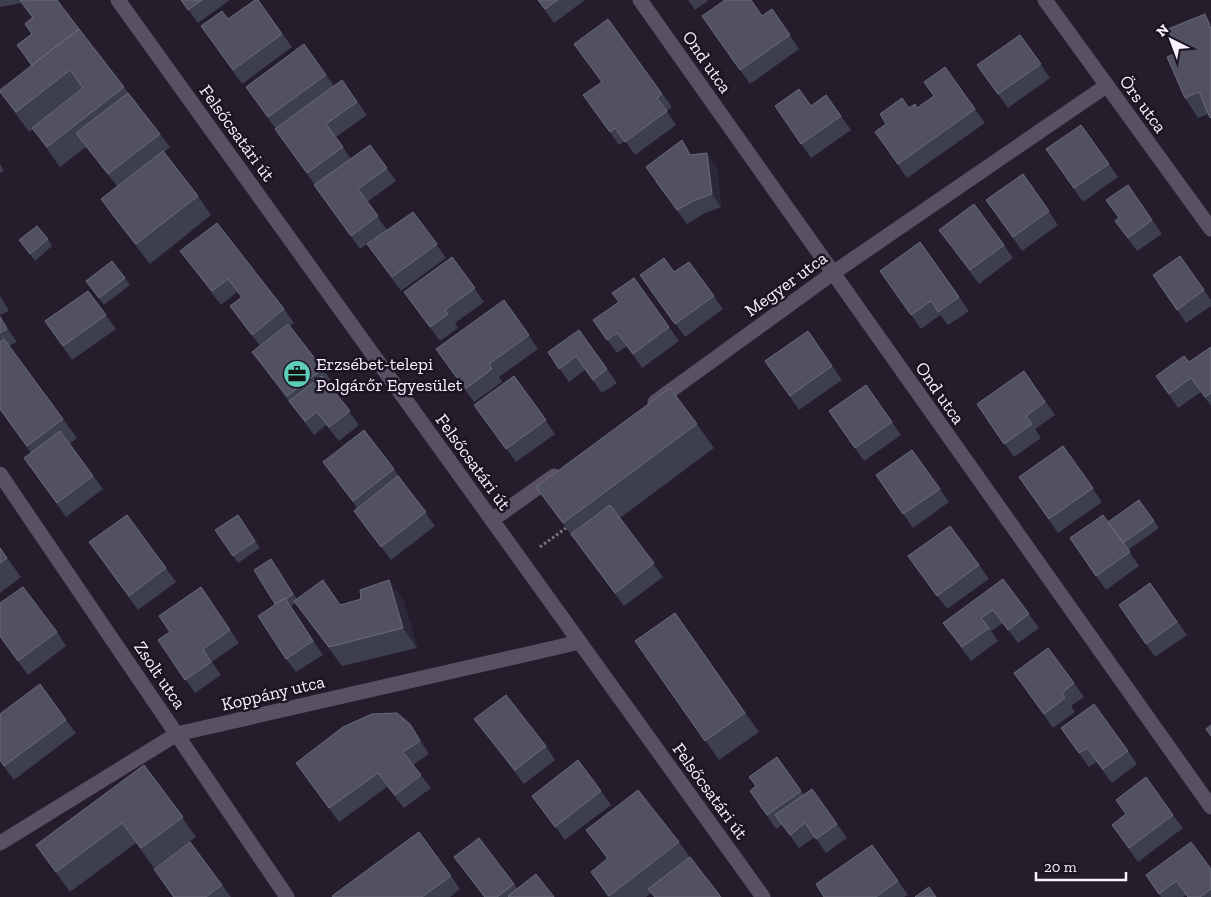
<svg xmlns="http://www.w3.org/2000/svg" width="1211" height="897" font-family="'Zilla Slab',serif">
<style>
.lines{fill:none;stroke-linecap:round;stroke-linejoin:round}
.path{stroke:#7b7481;stroke-width:3;stroke-dasharray:2.5 2.5;stroke-linecap:butt}
.street{stroke:#595062;stroke-width:15}
.secondary{stroke:#595062;stroke-width:15}
.wall{fill:#3d3e4e}
.shaded-wall{fill:#2b2839}
.building{fill:#515161;stroke:#6b6a79}
.labels{text-anchor:middle;dominant-baseline:central;stroke-width:5;stroke-linejoin:round;paint-order:stroke}
.street-label{font-size:18px;fill:#f7f2fd;stroke:#1c1423}
.poi-label{font-size:18px;fill:#f7f2fd;stroke:#1c1423;text-anchor:start}
</style>
<rect width="100%" height="100%" fill="#251d2c"/>
<g class="lines">
<path class="path" d="M540,547L566,528"/>
<path class="street" d="M640,0L1211,807
M1045,0L1211,229
M655,402L833,273L1106,86
M0,474L287,897
M492,520L554,476
M0,843L177,734L580,642"/>
<path class="secondary" d="M118,0L763,897"/>
</g>
<path class="wall" d="M0,0H57L160,134L170,147L164,152L198,196L211,215L150,264L114,218L101,199L117,186L86,147L60,167L33,129L29,132L0,92L31,66L17,45L32,34L25,24L32,18L21,3L0,7Z
M181,0H230L198,23Z
M258,0L292,47L242,84L201,26L228,19Z
M538,0H585L554,23Z
M688,0H709L695,10Z
M772,9L799,49L750,84L702,16H762Z
M1205,14L1211,23V119L1208,114L1198,118L1185,98L1178,52Z
M608,19L672,107L667,111L676,125L635,155L625,141L619,145L583,95L602,82Z
M1020,35L1050,78L1008,108L977,65Z
M304,44L334,86L342,80L367,115L336,137L351,159L370,145L396,181L367,202L387,230L360,249L246,87Z
M945,67L985,123L907,178L875,132L909,108H917L934,96Z
M826,95L851,130L811,158L775,106H811Z
M1081,125L1118,177L1083,202L1046,149Z
M692,154L717,167L721,207L703,214L687,224L655,181Z
M0,164L4,171L0,173Z
M1023,174L1058,225L1022,251L986,200Z
M1128,185L1162,234L1137,251L1115,221L1119,218Z
M413,212L446,258L401,291L377,258Z
M939,230L1004,245L1013,258L979,284Z
M48,239L52,246L35,261L19,240Z
M920,242L969,311L948,325L940,315L921,329L880,271Z
M180,251L284,309L294,323L290,326L323,369L332,382L329,384L359,425L339,441L326,425L314,435L252,352L260,346L230,306L241,297L237,292L221,305Z
M1180,256L1211,300V306L1186,323L1153,275Z
M452,257L484,302L455,323L458,328L440,341L404,292Z
M689,262L723,309L685,337L640,275L674,272Z
M125,278L130,285L104,305L86,281Z
M634,278L679,341L642,368L627,346L617,353L593,320L619,302Z
M88,291L116,329L72,360L45,321Z
M0,296L9,311L0,315L17,342L9,346L77,438L70,444L103,489L66,517L24,458L31,453L0,410Z
M504,300L538,349L499,377L502,382L474,402L436,349Z
M579,330L617,383L602,393L585,370L569,382L548,352Z
M808,331L842,380L799,410L765,361Z
M1211,347V406L1201,392L1178,408L1156,376L1189,362Z
M1024,371L1055,415L1035,429L1041,438L1014,457L977,404Z
M514,376L555,434L516,462L484,418Z
M866,385L901,435L864,461L829,411Z
M697,424L714,448L620,518L663,577L624,606L580,547L536,487Z
M1063,446L1102,502L1058,533L1019,477Z
M912,450L949,502L913,528L876,475Z
M323,462L394,469L435,526L391,560L354,511L357,508Z
M1139,500L1159,528L1128,550L1139,566L1106,590L1070,538L1108,522Z
M238,515L260,548L238,563L215,530Z
M89,542L166,568L176,582L138,610Z
M0,548L21,577L0,593Z
M908,556L979,565L989,579L947,609Z
M276,566L297,599L340,605L403,600L417,648L342,666L295,603L291,606L323,655L296,672L286,659L275,604Z
M1003,579L1039,628L1018,643L1003,623L991,631L998,641L971,661L943,623Z
M1150,583L1187,635L1155,657L1119,605Z
M201,587L239,643L212,662L221,675L195,693L158,640L170,632Z
M0,603L57,632L66,646L28,675L0,637Z
M675,613L759,732L719,760L635,641Z
M1074,683L1084,697L1071,706L1075,712L1053,728L1024,687Z
M0,714L66,720L76,733L14,780L0,761Z
M474,719L546,746L555,760L524,784Z
M410,724L420,738L429,754L413,765L431,788L404,808L387,787L339,822L296,763Z
M1061,728L1128,751L1137,764L1112,783L1096,762L1089,767Z
M777,757L804,795L812,789L847,838L826,853L815,837L799,848L782,825L776,829L750,791L756,786Z
M144,765L196,837L154,868L136,843L70,892L36,845Z
M601,791L611,805L565,840L532,796Z
M1116,800L1173,815L1183,828L1138,862L1112,825L1126,814Z
M586,830L679,842L690,857L721,897H654L651,893L646,897H608L591,872L607,859Z
M479,838L517,888L554,897H484L454,857Z
M872,845L908,895L904,897H824Z
M154,869L222,885L231,897H173Z
M1211,869V897H1188L1186,895L1183,897H1161L1146,875Z
M451,876L460,889L450,897H333Z"/>
<path class="shaded-wall" d="M1205,14L1211,23V29Z
M682,140L692,154L700,168L690,155Z
M707,153L717,167L721,207L712,194Z
M0,315L17,342L7,329L0,317Z
M389,580L403,600L417,648L403,628Z
M285,598L295,611L323,655L313,641Z
M410,724L420,738L429,754L420,741Z"/>
<path class="building" d="M20,0H57L79,29L32,65L17,45L32,34L25,24L33,17Z
M181,0H202L188,10Z
M255,0H258L282,34L233,70L201,26L222,11L228,19Z
M538,0H558L545,9Z
M725,0H751L762,16L772,9L790,35L740,70L702,16Z
M1205,14L1211,29V117L1210,118L1199,92L1185,98L1167,57L1178,52L1168,29Z
M608,19L662,94L657,98L667,111L625,142L615,128L610,132L583,95L602,82L574,44Z
M79,29L124,87L47,147L32,128L83,88L70,70L16,112L0,92V90Z
M1020,35L1041,64L998,94L977,65Z
M304,44L326,75L268,117L246,87Z
M945,67L975,109L898,164L875,132L886,124L880,114L902,98L909,108L915,104L917,108L934,96L924,82Z
M342,80L357,102L326,124L343,147L307,173L275,129Z
M799,89L811,106L826,95L841,116L801,144L775,106Z
M128,93L160,134L108,174L76,133Z
M1081,125L1109,164L1074,188L1046,149Z
M682,140L690,155L707,153L712,194L693,201L677,210L646,167Z
M370,145L387,168L358,189L378,216L351,236L314,185Z
M163,151L198,196L136,244L101,199Z
M1023,174L1049,211L1013,237L986,200Z
M1128,185L1152,220L1128,238L1115,221L1119,218L1106,200Z
M974,204L1004,245L970,270L939,230Z
M413,212L437,244L392,277L367,244Z
M217,223L284,309L252,335L230,306L242,297L228,279L212,291L180,251Z
M37,226L48,239L30,254L19,240Z
M920,242L959,297L938,312L931,301L911,315L880,271Z
M1180,256L1204,290L1177,310L1153,275Z
M452,257L475,288L445,310L448,314L430,327L404,292Z
M664,258L674,272L689,262L714,296L675,324L640,275Z
M112,261L125,278L99,298L86,281Z
M634,278L669,327L633,354L617,333L607,340L593,320L619,302L612,293Z
M88,291L106,315L63,346L45,321Z
M504,300L529,335L489,364L492,369L465,389L436,349Z
M0,317L7,329L0,333Z
M288,324L323,369L287,396L252,352Z
M579,330L607,369L593,380L576,356L559,369L548,352Z
M808,331L832,366L790,396L765,361Z
M4,339L63,419L27,446L0,409V342Z
M1211,347V393L1205,397L1191,378L1169,394L1156,376L1184,356L1189,362Z
M1024,371L1045,402L1026,416L1032,424L1004,444L977,404Z
M322,376L350,411L329,427L317,412L305,421L289,401Z
M514,376L546,420L506,449L474,405Z
M866,385L892,422L855,448L829,411Z
M670,388L697,424L563,523L536,487Z
M364,430L394,469L353,501L323,462Z
M60,431L93,476L57,503L24,458Z
M1063,446L1093,488L1049,519L1019,477Z
M912,450L940,489L903,514L876,475Z
M398,476L426,512L381,547L354,511Z
M1139,500L1154,521L1123,543L1108,522Z
M610,505L654,563L615,593L571,534Z
M127,515L166,568L129,596L89,542Z
M238,515L255,541L233,556L215,530Z
M1103,515L1130,552L1096,576L1070,538Z
M950,526L979,565L937,596L908,556Z
M0,548L7,558L0,563Z
M271,559L293,594L286,599L285,598L275,604L254,570Z
M1003,579L1029,614L1008,630L993,610L981,618L989,628L962,647L943,623Z
M323,580L340,605L361,599L360,590L389,580L403,628L329,647L294,601Z
M1150,583L1177,622L1146,644L1119,605Z
M23,587L57,632L18,661L0,636V603Z
M201,587L230,630L203,649L211,662L185,680L158,640L170,632L159,616Z
M285,598L313,641L286,659L258,616Z
M675,613L745,713L705,741L635,641Z
M1048,648L1074,683L1062,693L1065,698L1044,714L1014,673Z
M40,684L66,720L4,766L0,760V714Z
M506,695L546,746L515,770L474,719Z
M1094,704L1128,751L1103,769L1087,748L1079,753L1061,728Z
M397,713L410,724L420,741L403,752L421,775L395,795L378,773L329,808L296,763L343,727L372,714Z
M1211,725V736L1206,729Z
M777,757L801,791L767,815L750,791L756,786L749,777Z
M578,760L601,791L555,827L532,796Z
M144,765L183,817L141,848L122,823L56,872L36,845Z
M1146,777L1173,815L1129,848L1112,825L1126,814L1116,800Z
M812,789L837,824L816,839L805,823L790,835L775,815Z
M638,790L679,842L609,896L591,872L608,858L586,830Z
M419,832L451,876L422,897H333L332,896Z
M479,838L514,884L497,897H485L454,857Z
M190,842L222,885L206,897H174L154,869Z
M1191,842L1211,869V889L1200,897H1188L1176,881L1159,894L1146,875Z
M872,845L898,881L876,897H824L816,884Z
M690,857L721,897H655L648,889Z
M536,874L554,897H509L508,896Z
M929,887L936,897H915Z"/>
<defs>
<g id="office-disc" transform="scale(1.4375)"><circle r="9.5" fill="#5dceb8" stroke="#1c1423"/><path d="M-6-3h4V-5.5h4V-3h4V5H-6ZM-1-4.5V-3h2v-1.5ZM-6 0V1H6V0Z" fill="#111"/></g>
</defs>
<g fill-rule="evenodd">
<use href="#office-disc" x="297" y="374"/>
</g>
<g class="labels">
<g class="street-label">
<text transform="translate(707 62) rotate(55)">Ond utca</text>
<text transform="translate(1143 104) rotate(54)">Örs utca</text>
<text transform="translate(237 133) rotate(54)">Felsőcsatári út</text>
<text transform="translate(786 284) rotate(-36)">Megyer utca</text>
<text transform="translate(940 393) rotate(55)">Ond utca</text>
<text transform="translate(473 462) rotate(54)">Felsőcsatári út</text>
<text transform="translate(160 675) rotate(56)">Zsolt utca</text>
<text transform="translate(273 693) rotate(-13)">Koppány utca</text>
<text transform="translate(710 791) rotate(54)">Felsőcsatári út</text>
</g>
<g class="poi-label">
<text x="316" y="364">Erzsébet-telepi<tspan x="316" dy="21">Polgárőr Egyesület</tspan></text>
</g>
</g>
<g transform="translate(1171 40) rotate(318)" stroke="#1c1423" stroke-width="4" paint-order="stroke">
<path d="M0-4L9 19L0 12L-9 19Z" fill="#f7f2fd"/>
<text y="-8" font-size="14" font-weight="bold" text-anchor="middle" fill="#f7f2fd">N</text>
</g>
<path d="M1036 872v8h90v-8" fill="none" stroke="#f7f2fd" stroke-width="2.5"/>
<text x="1044" y="872" font-size="15" fill="#f7f2fd" stroke="#1c1423" stroke-width="4" paint-order="stroke">20 m</text>
</svg>
